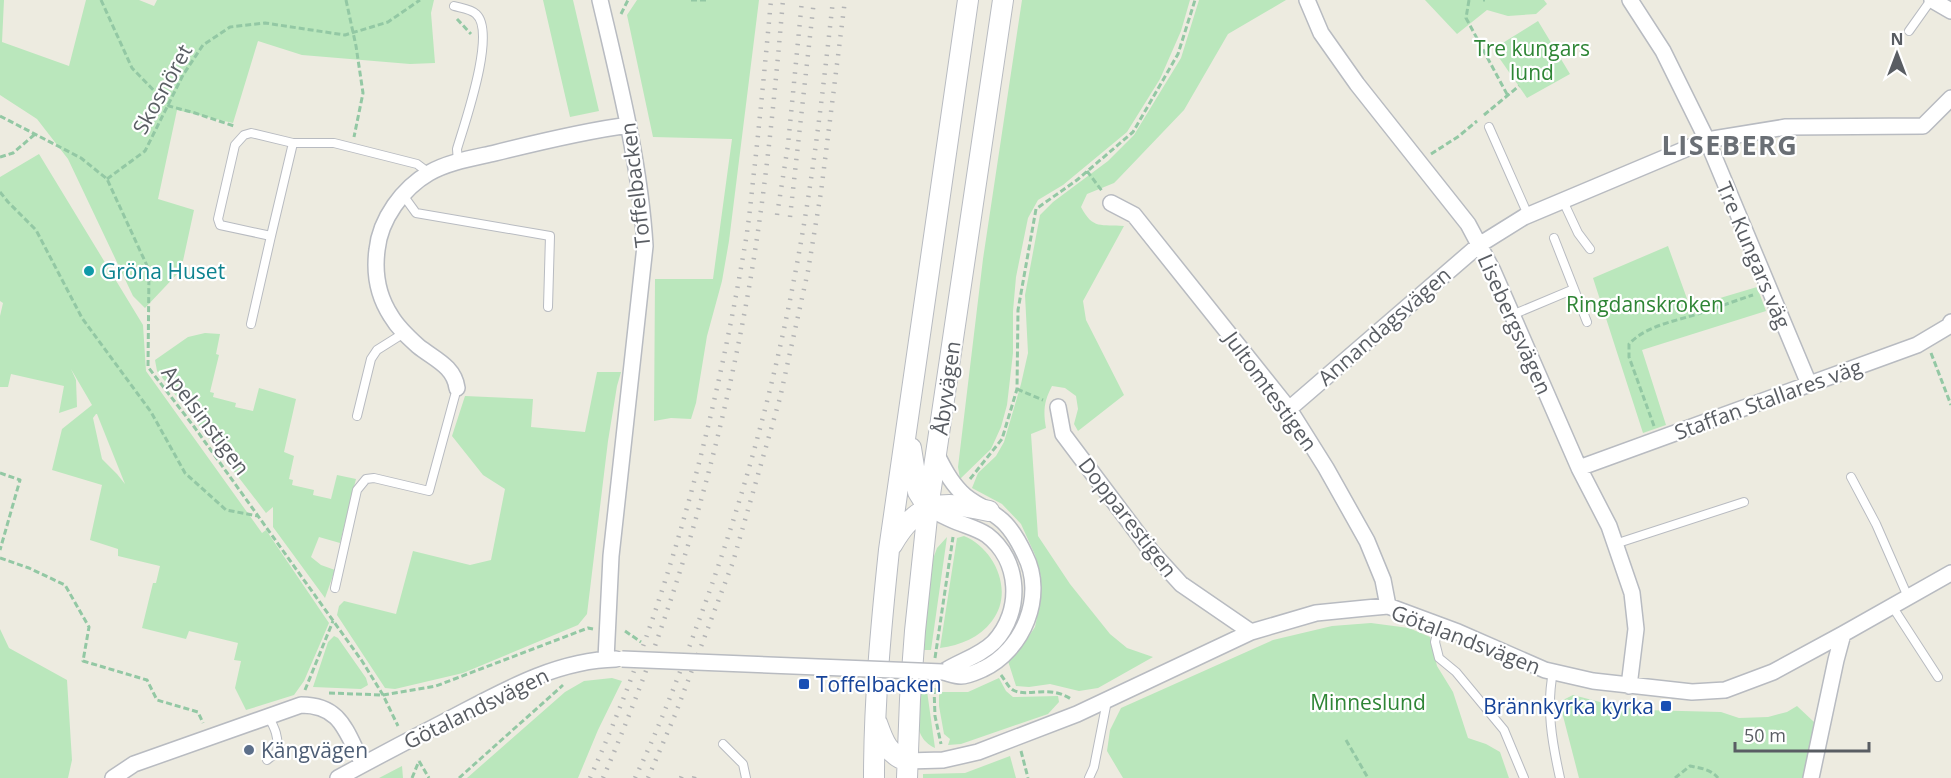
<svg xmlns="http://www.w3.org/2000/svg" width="1951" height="778" font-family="'Open Sans',sans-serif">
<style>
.green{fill:#bae7bc;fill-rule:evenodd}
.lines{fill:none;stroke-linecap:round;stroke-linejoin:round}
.service-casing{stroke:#b8bbc1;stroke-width:10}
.minor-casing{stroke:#b8bbc1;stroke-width:18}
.tertiary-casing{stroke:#b8bbc1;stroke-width:22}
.path{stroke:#93c8a4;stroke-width:3;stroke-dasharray:6 3;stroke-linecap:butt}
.service{stroke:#fff;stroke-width:8}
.minor{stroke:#fff;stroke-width:15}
.tertiary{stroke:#fff;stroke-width:20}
.rail{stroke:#b4b5b6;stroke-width:4.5;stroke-dasharray:1.5 8;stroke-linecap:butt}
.minor-bridge-casing{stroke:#b8bbc1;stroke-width:18;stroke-linecap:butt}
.path-bridge{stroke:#93c8a4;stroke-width:3;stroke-dasharray:6 3;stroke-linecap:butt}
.minor-bridge{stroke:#fff;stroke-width:15}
.culture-dot{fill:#0f9aa8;stroke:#fff;stroke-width:2}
.transit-dot{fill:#1a4fb4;stroke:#fff;stroke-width:2}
.service-dot{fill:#5c6f8a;stroke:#fff;stroke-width:2}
.labels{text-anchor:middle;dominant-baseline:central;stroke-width:4.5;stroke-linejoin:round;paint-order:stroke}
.park-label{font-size:21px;fill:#2e8535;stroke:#fff}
.street-label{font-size:21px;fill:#595d63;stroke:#fff}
.culture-label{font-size:21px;fill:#0d838f;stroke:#fff;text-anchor:start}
.transit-label{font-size:21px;fill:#164399;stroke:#fff;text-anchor:start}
.service-label{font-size:21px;fill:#4e5e75;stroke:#fff;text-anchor:start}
.district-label{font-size:27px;font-weight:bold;letter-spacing:1.5px;fill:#6a6f75;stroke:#fff}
</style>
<rect width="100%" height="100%" fill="#edebe0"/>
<path class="green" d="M0,0H4L2,42L69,66L86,0H139L154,6L157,0H434L431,13L435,63L410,64L302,55L258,41L233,123L177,110L158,199L194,210L181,270L145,308L133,296L68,159L37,119L0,95Z
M543,0H573L599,111L570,117Z
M637,0H759L729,241L722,281L707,336L696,403L691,419L671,418L654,421L655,279H713L732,139L653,137L627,15Z
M1022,0H1190L1181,31L1160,79L1127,132L1063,185L1038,200L1028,218L1016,277L1013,311V353L1007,405L1001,427L991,449L960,479L958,467L983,259Z
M1199,0H1286L1228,34L1184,110L1119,178L1114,183L1087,194L1081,207C1093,230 1101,224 1124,226L1083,301L1086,320L1124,395L1078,431L1074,424L1078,409L1076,396L1065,388L1052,386C1044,401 1043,411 1046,428L1031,434L1038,536L1070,584L1110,634L1127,648L1153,657L1098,688L1079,691L1050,684L1029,687L1016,686L1008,661L1021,648L1035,627L1040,603L1041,578L1035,555L1021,524L1002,504L972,488L978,473L996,456L1004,442L1021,384L1028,353L1025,295L1040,215L1053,202L1108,161L1134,135L1181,58Z
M1425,0H1544L1547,4L1536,14L1508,16L1487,10L1457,34Z
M1538,21L1570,74L1527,98L1493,49Z
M39,154L143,325L146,371L262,533L266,530L329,623L304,681L294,695L246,710L235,688L241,661L234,660L238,643L189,631L186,639L142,628L153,583H156L160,566L118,556V549L90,540L102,485L52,470L62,429L92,405L71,369L76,380L77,407L59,413L64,386L11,374L8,387H0V316L3,303L0,301V177ZM96,414H97L125,484L117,474L102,459L93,418Z
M1668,246L1690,307L1757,287L1766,311L1642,350L1666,425L1643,433L1593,278Z
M205,333L220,334L216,354L219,355L210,392L214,393L213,397L236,403L235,407L253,411L259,388L296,399L284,452L294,456L289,479L293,480L292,485L314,490L313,495L331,499L337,475L356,479L340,543L319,537L311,557L321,565L335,570L325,598L273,527V507L266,513L157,371L155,360L188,337Z
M597,372H621L617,386L608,441L587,614L578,625L463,673L395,689L385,688L337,615L339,606L344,601L396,614L413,551L470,565L491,560L505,489L483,475L452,436L465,396L533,399L531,427L585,432Z
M964,536C994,548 1015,591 992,621C979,638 961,645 940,648L957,538Z
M947,537L931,650H920L933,559L937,548Z
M1371,623L1409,628L1430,637L1437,666L1453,692L1468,738L1486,744L1500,752L1509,778H1123L1107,751L1110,730L1121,708L1273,640L1332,626Z
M0,629L9,648L67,680L72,760L68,778H0Z
M334,636L338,638L366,678L368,685L361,689L313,687L328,642Z
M612,678L622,681L598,730L578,778H467L565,692L584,681Z
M999,678L1006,691L1013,697L1058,696L1059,702L1048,714L961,744L948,745L950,739L944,734L939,706V692H968Z
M927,691L935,748C911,736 919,715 919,692Z
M1573,695L1619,707L1643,710L1721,712L1739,718L1768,717L1787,712L1797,706L1814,722L1804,778H1579L1562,712L1561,701Z
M1010,756L1016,778H923V774L965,773Z
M402,766L403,778H379Z"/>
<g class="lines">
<g class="service-casing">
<path id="service" d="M454,6C461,8 471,9 476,14C497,32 464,125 457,149L458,162
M1909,31L1931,0
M1489,127L1528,215
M293,143L271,236L220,225L218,219L235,145L244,135L251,133L293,143H334L417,164L429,173
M403,195L416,213L550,236L548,307
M1563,201L1578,233L1590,249
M1554,238L1587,322
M1512,315L1574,289
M251,324L271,236
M357,416L371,359L377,350L404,333
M1851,477L1876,524L1908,597
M1615,544L1744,502
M335,588L357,490L366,479L374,478L429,491L457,388
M1892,606L1938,677
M1439,625L1435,642L1439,658L1456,672L1504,730L1524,778
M1553,672C1546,708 1552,742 1560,778
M723,744L743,764L746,778
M267,760L277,752C279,737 275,728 268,716
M1089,778L1094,767L1107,701"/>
</g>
<g class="minor-casing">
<path id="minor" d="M600,0C619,81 640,163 645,246L611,556L606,659
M1307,0L1321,33L1357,84L1468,224L1493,271L1579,468L1609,526L1632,593L1636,629L1629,686
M1630,0L1663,51L1707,140L1809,384
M1932,0L1951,11
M1111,203L1134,215L1289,409L1326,468L1367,541L1383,580L1388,606
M457,388C454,366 434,359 418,346C408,337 398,328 391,316C378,296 374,273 377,250C380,219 403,188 429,173C448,162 473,158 495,153C539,142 584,131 629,125
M1058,407L1063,434L1151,551L1181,584L1251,632
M1289,409L1479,245L1524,217L1707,140L1786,127L1923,126L1951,98
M936,453C943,467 950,481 961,492C971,503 987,508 999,518C1011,527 1019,542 1025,555C1046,596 1023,650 983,669C976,672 968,676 961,676C955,676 948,673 943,672
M1579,468L1917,345L1949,326L1951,322
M928,508C938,513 947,518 957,522C967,526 978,529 987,535C1020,560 1023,611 994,642C980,656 960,661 943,672
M907,761L943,760L978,752L1077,714L1251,632L1316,613L1366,608L1388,606L1458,632L1545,670L1593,681L1692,692L1725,690L1773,672L1843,634L1951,573
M113,778L134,764L301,705C342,705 346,733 363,764
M338,778C373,759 409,740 444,722C498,694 554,660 616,659
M1811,778L1836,660L1843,634"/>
</g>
<g class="tertiary-casing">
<path id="tertiary" d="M911,448L918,492L928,508
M892,545C917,500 943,500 989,511
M877,723C883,740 888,755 907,761
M874,778C874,702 881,626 889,550L968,0
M907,778L910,699L915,631L928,508L1003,0"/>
</g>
<path class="path" d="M101,0L132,68L169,106L195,113L234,126
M346,0L356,46L363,93L354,137
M691,0H708
M1469,0L1466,18L1508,96
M1483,0H1485
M621,14L628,0
M457,19L471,34
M1484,115L1519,86
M0,116L81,158L107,179L149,270L148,367L195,428L362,661L383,695L398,726
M1431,154L1459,136L1477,121
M0,157L13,153L34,135
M1087,171L1102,191
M107,179L145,151L183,75L203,45L230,27L265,23L345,35L388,22L420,0
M0,192L8,202L36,230L82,318L151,412L185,473L226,510L258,516
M1931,353L1951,405
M1017,389L1043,400
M1654,426L1629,357V344C1646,326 1672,322 1694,315C1714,309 1734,301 1753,295
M0,473L20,480L0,550
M970,479L1002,439L1017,389L1018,310L1036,209L1077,180L1133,132L1178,54L1195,0
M0,558L29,568L65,585L89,627L83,661L147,680L157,700L198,712L203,723
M935,658L953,537
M1001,675C1005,680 1008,687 1013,690C1027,698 1048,684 1071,699
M934,688L935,716L941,744
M305,690L333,621
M329,693L383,695L436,686L588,628L593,629
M1346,740L1368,778
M1021,751L1028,778
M419,761L429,778
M412,778L419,761
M459,778L563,685
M1675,778L1690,766C1700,768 1711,769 1718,778"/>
<use href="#service" class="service"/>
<use href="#minor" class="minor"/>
<use href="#tertiary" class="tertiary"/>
<path class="rail" d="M777,215L788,145L802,0
M790,217L814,0
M590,778C667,607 715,424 746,239C750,214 752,188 755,163C761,108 766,54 771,0
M603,778C668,628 715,471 745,310C764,208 774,104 783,0
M635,778C658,730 677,681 695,631C739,514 773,393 796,269C813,180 823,90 833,0
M648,778L675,715L733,562L780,398L808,271L821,192L845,0
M681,778L684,769
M694,778L695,774"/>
<g class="minor-bridge-casing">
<path id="minor-bridge" d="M622,659L943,672"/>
</g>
<path class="path-bridge" d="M625,631L641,642"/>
<use href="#minor-bridge" class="minor-bridge"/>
</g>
<circle class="culture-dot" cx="89" cy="271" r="6"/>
<g class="transit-dot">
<rect x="798" y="678" width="12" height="12" rx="3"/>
<rect x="1660" y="700" width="12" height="12" rx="3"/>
</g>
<circle class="service-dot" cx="249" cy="750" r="6"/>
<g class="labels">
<g class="park-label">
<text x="1532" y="48">Tre kungars<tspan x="1532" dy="24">lund</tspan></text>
<text x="1645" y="304">Ringdanskroken</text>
<text x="1368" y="702">Minneslund</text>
</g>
<g class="street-label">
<text transform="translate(162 89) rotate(-61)">Skosnöret</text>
<text transform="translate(635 185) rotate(-97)">Toffelbacken</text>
<text transform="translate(1754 255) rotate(67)">Tre Kungars väg</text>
<text transform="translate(1515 324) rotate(66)">Lisebergsvägen</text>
<text transform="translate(1384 326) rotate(-41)">Annandagsvägen</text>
<text transform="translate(946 388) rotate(-82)">Åbyvägen</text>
<text transform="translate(1271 391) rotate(54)">Jultomtestigen</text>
<text transform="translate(1768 399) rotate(-20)">Staffan Stallares väg</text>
<text transform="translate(206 420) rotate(53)">Apelsinstigen</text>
<text transform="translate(1128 517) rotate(52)">Dopparestigen</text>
<text transform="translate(1466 639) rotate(21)">Götalandsvägen</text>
<text transform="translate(476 708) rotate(-26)">Götalandsvägen</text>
</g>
<g class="culture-label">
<text x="101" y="271">Gröna Huset</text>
</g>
<g class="transit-label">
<text x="816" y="684">Toffelbacken</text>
<text x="1654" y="706" text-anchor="end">Brännkyrka kyrka</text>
</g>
<g class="service-label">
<text x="261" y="750">Kängvägen</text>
</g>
<g class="district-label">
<text x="1730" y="144">LISEBERG</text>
</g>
</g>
<g transform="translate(1897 54)" stroke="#ffffff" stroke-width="4.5" paint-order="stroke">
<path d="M0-4.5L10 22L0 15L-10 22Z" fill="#595d63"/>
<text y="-9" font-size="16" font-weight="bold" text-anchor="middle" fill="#595d63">N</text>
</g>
<path d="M1735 742v9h134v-9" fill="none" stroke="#595d63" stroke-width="3"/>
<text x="1744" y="742" font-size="18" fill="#595d63" stroke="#ffffff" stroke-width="4.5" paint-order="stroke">50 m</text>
</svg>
